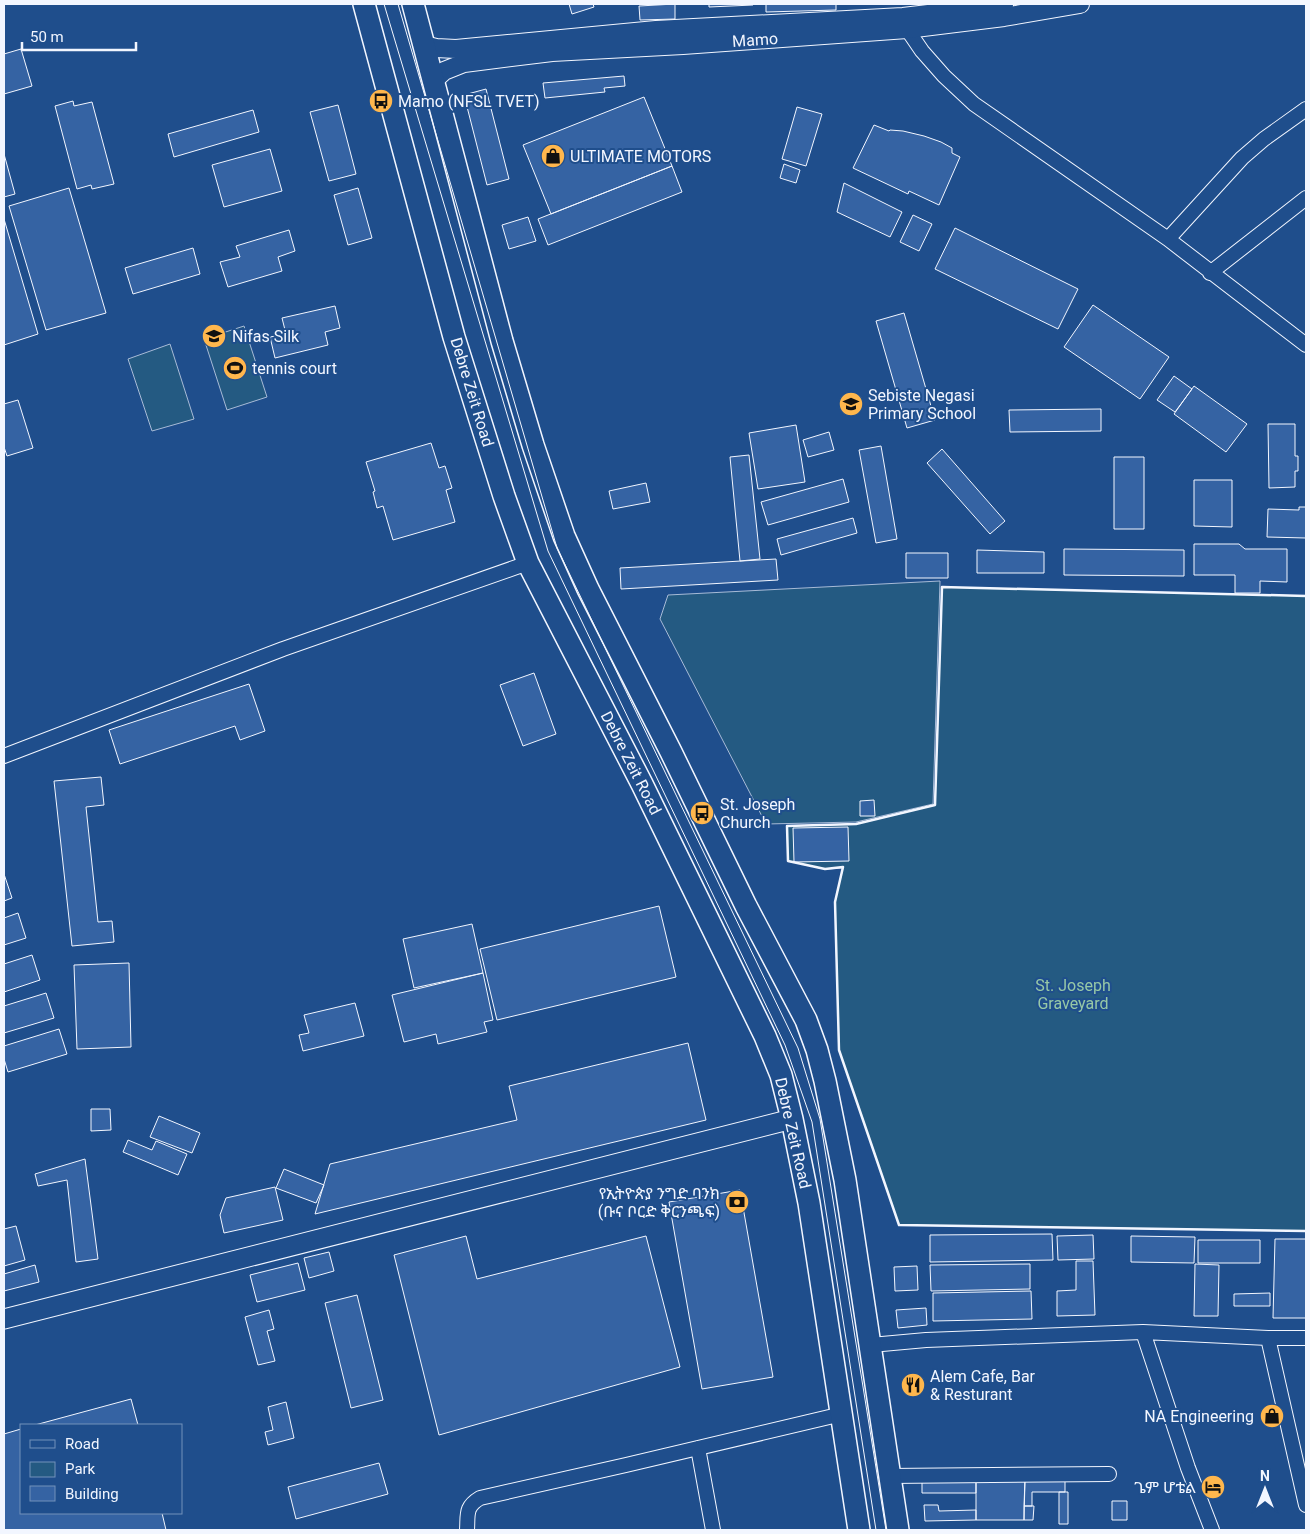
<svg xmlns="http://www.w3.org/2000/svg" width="1310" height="1534" font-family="Roboto,'Noto Sans Ethiopic',sans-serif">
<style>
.green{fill:#245a82;stroke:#a8bbd7}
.building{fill:#3563a3;stroke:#f2f6ff}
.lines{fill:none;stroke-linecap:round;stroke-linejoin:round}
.minor-casing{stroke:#f2f6ff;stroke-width:16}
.tertiary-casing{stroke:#f2f6ff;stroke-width:20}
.secondary-casing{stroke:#f2f6ff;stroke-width:21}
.primary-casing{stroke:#f2f6ff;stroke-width:24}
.minor{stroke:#1f4e8c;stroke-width:14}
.tertiary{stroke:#1f4e8c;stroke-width:18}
.secondary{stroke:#1f4e8c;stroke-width:19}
.primary{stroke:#1f4e8c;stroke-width:21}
.tram{stroke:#f2f6ff;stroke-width:1}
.wall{stroke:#f2f6ff;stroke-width:2.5}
.labels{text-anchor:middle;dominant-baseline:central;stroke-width:4;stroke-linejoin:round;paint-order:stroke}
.street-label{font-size:16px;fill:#f2f6ff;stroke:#1f4e8c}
.poi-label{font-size:16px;fill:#f2f6ff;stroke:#1f4e8c;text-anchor:start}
.park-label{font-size:16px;fill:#97c8a6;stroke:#1f4e8c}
</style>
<rect width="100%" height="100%" fill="#1f4e8c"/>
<path class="green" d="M244,326L267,397L227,410L204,339Z
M170,344L194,419L152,431L128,359Z
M940,581L933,804L856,822L766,824L660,619L668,595Z
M942,587L1306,596V1231L899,1225L839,1050L835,902L843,868L825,869L788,861L787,826L856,824L935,805Z"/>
<path class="building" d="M569,4H593L594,7L572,14Z
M675,4V19L640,20L639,6Z
M709,4H753V5L709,7Z
M766,4H836V10L766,12Z
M21,49L32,86L4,94V54Z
M624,76L625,86L604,88L605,92L545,98L543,83Z
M486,89L509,179L487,185L464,95Z
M644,97L672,166L551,214L523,145Z
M73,101L74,106L92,102L114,184L92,189L91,185L77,189L55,106Z
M338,105L356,174L329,181L310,112Z
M797,107L822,114L806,166L782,159Z
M253,110L259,132L174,157L168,134Z
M874,125L889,131L890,130L903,131L924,136L941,142L952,148V153L960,157L939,205L909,191L908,194L853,168Z
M270,149L282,191L224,207L212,165Z
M4,154L15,194L4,197Z
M784,164L800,170L796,183L780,178Z
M672,166L682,192L548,245L538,219Z
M844,183L902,212L890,237L837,212Z
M69,188L106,313L46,330L9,206Z
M358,188L372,238L348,245L334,195Z
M913,215L932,224L919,251L900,242Z
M528,217L536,241L509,249L502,225Z
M4,219L38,334L4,345Z
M955,228L1078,289L1058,329L935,269Z
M289,230L295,251L278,257L282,271L228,287L220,262L240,257L236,246Z
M193,248L200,274L133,294L125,268Z
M1093,305L1169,357L1140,399L1064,347Z
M335,306L340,328L325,332L328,345L275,358L270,337L286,334L282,318Z
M904,313L935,420L907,428L876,321Z
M1174,376L1192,389L1175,412L1157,400Z
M1194,386L1247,424L1226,452L1174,414Z
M18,400L33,448L7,456L4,447V404Z
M1101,409V431L1010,432L1009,410Z
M1268,424H1295V456H1298V471H1295V487L1269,488Z
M796,425L805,482L758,489L749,433Z
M829,432L834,450L808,457L803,440Z
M431,443L439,468L445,466L452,488L446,490L455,522L393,540L383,506L377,508L373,492L375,491L366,462Z
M881,446L897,539L876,543L859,450Z
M942,449L1005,521L990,534L927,463Z
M749,455L760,559L740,561L730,457Z
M1114,457H1144V529H1114Z
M843,479L849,502L768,525L761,502Z
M1194,480H1232V527L1194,526Z
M646,483L650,502L613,509L609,491Z
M1299,507H1306V538L1267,537L1268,509L1299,510Z
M853,518L857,533L781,555L777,539Z
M1194,544H1239L1245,549H1287V582L1260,581V593H1235V575H1194Z
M1064,549L1184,550V576L1064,575Z
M977,550L1044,552V573H977Z
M906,553H948V578H906Z
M776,559L778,580L621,589L620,568Z
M534,673L556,734L523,746L500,685Z
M249,684L265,731L240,740L235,726L120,764L109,730Z
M101,777L104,805L86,807L98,922L112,921L114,942L72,946L54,781Z
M874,800L875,816H860V801Z
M848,827L849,861L794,862L793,828Z
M4,874L12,898L4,901Z
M659,906L676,977L497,1020L480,949Z
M18,913L26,938L4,945V918Z
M472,924L483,973L414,988L403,939Z
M32,955L40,980L4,992V964Z
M129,963L131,1047L77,1049L74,965Z
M483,973L493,1020L484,1022L487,1032L438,1044L436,1034L404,1042L392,995Z
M46,993L54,1018L4,1033V1006Z
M355,1003L364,1036L303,1051L299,1035L309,1033L304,1015Z
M59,1029L67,1054L8,1072L4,1059V1046Z
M688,1043L706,1120L315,1214L330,1164L517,1120L509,1086Z
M91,1109H110L111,1130L91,1131Z
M159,1116L200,1133L192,1153L150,1137Z
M128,1140L152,1150L156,1141L187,1154L178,1175L123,1152Z
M85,1159L98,1259L76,1262L67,1180L38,1186L35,1174Z
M284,1169L324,1185L316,1203L276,1188Z
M275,1187L283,1220L224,1233L220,1215L226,1198Z
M740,1190L773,1377L702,1389L669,1202Z
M16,1226L25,1260L4,1266V1229Z
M1052,1234L1053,1260L930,1262V1235Z
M1093,1235L1094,1259L1058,1260L1057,1236Z
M466,1236L477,1279L646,1236L680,1367L439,1435L394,1255Z
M1131,1236L1195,1237L1194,1263L1131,1262Z
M1275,1239H1306V1318H1273Z
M1198,1240H1260V1263H1198Z
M329,1252L334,1271L309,1278L304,1258Z
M1076,1261H1093L1095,1315L1057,1316V1291L1076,1290Z
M298,1263L305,1290L257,1302L250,1275Z
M1030,1264V1289L931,1291L930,1265Z
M1195,1264L1219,1265L1218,1316H1194Z
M35,1265L39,1282L4,1291V1274Z
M917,1266L918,1290L895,1291L894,1267Z
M1031,1291L1032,1319L933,1321V1293Z
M1270,1293V1306H1234V1294Z
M357,1295L383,1400L351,1408L325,1303Z
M926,1308L927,1325L898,1328L896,1310Z
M269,1310L274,1329L267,1331L275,1361L258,1365L245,1317Z
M131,1399L138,1425H35Z
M286,1402L294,1438L268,1445L265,1432L273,1430L268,1407Z
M21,1429V1513H162L166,1530H4V1434Z
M379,1463L388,1494L296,1519L288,1487Z
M1025,1479L1024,1520H976V1481Z
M1025,1479H1065V1492H1032V1506H1024Z
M922,1481H976V1493H922Z
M1059,1492H1068V1524H1059Z
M1112,1501H1127V1520H1112Z
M924,1505H938L939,1511L976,1510V1520L925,1521Z
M1024,1506H1034L1033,1520H1024Z"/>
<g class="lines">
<g class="minor-casing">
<path id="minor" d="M904,22L907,29L922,51L944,76L974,104L1168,239L1306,345
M1168,239L1242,158L1264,139L1306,109
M1210,273L1306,198
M4,756L283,649L528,563
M1143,1332L1188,1468L1212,1530
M1268,1338L1306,1505
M871,1345L926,1340L1143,1332L1268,1338H1306
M698,1448L713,1530
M889,1476L1109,1474
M467,1530C468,1514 465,1507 480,1498L626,1465L842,1414"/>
</g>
<g class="tertiary-casing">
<path id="tertiary" d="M424,45L436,48L456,49L656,30L903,17L1004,5
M434,80L444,71L464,63L552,52L683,45L907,29L1004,17L1080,4"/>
</g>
<g class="secondary-casing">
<path id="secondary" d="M4,1319L792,1119"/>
</g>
<g class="primary-casing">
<path id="primary" d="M364,4L454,337L504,496L528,563L642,784L765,1036L781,1075L792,1119L809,1203L859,1530
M413,4L502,341L533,445L564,536L588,589L671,752L746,906L806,1020L817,1050L825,1081L845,1180L898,1530"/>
</g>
<use href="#minor" class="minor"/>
<use href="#tertiary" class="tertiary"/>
<use href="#secondary" class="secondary"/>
<use href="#primary" class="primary"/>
<path class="tram" d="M384,4L548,551L785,1045L812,1122L876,1530
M398,4L557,548L798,1048L820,1119L886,1530"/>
<path class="wall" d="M1306,596L942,587L935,805L856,824L787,826L788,861L825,869L843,867L835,902L839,1050L899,1225L1306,1231"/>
</g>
<defs>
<g id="bus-disc" transform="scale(1.25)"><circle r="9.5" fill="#ffb74d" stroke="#1f4e8c"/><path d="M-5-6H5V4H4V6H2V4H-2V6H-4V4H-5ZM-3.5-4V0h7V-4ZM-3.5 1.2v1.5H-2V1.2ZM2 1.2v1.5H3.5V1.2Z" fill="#111"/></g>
<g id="shop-disc" transform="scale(1.25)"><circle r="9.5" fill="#ffb74d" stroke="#1f4e8c"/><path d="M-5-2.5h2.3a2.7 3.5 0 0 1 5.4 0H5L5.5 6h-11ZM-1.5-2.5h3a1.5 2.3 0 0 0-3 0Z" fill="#111"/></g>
<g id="university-disc" transform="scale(1.25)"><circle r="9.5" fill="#ffb74d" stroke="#1f4e8c"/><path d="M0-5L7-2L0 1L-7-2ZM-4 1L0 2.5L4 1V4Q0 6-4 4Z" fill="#111"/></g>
<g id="stadium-disc" transform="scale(1.25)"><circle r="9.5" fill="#ffb74d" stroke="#1f4e8c"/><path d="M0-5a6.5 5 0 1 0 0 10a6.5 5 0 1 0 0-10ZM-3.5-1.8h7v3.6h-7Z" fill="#111"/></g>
<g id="school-disc" transform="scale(1.25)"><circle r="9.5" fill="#ffb74d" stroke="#1f4e8c"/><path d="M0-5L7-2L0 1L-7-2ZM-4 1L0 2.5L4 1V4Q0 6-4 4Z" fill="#111"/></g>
<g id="bank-disc" transform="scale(1.25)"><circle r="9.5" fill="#ffb74d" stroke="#1f4e8c"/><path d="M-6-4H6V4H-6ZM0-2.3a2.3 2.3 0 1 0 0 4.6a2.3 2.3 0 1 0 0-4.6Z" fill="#111"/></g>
<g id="restaurant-disc" transform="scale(1.25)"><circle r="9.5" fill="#ffb74d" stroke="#1f4e8c"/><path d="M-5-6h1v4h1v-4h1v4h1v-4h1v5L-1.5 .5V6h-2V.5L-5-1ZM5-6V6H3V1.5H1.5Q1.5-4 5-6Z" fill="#111"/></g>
<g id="hotel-disc" transform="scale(1.25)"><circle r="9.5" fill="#ffb74d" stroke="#1f4e8c"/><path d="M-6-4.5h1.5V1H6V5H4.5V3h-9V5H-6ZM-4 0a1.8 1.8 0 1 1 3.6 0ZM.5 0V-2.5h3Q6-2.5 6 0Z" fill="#111"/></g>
</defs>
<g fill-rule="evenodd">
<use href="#bus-disc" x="381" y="101"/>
<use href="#shop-disc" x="553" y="156"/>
<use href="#university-disc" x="214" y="336"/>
<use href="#stadium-disc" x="235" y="368"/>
<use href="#school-disc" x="851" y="404"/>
<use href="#bus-disc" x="702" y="813"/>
<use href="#bank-disc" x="737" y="1202"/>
<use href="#restaurant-disc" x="913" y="1385"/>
<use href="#shop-disc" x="1272" y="1416"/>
<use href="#hotel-disc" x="1213" y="1487"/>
</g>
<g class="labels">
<g class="street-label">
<text transform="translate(755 40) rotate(-4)">Mamo</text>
<text transform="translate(472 392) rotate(73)">Debre Zeit Road</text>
<text transform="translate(631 763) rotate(63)">Debre Zeit Road</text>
<text transform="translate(793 1133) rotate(77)">Debre Zeit Road</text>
</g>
<g class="poi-label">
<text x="398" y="101">Mamo (NFSL TVET)</text>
<text x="570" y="156">ULTIMATE MOTORS</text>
<text x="232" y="336">Nifas Silk</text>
<text x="252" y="368">tennis court</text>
<text x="868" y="395">Sebiste Negasi<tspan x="868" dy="18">Primary School</tspan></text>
<text x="720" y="804">St. Joseph<tspan x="720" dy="18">Church</tspan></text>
<text x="720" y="1193" text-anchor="end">የኢትዮጵያ ንግድ ባንክ<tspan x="720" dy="18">(ቡና ቦርድ ቅርንጫፍ)</tspan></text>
<text x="930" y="1376">Alem Cafe, Bar<tspan x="930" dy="18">&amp; Resturant</tspan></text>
<text x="1254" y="1416" text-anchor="end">NA Engineering</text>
<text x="1196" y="1487" text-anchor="end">ጌም ሆቴል</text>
</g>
<g class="park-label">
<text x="1073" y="985">St. Joseph<tspan x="1073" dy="18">Graveyard</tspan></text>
</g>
</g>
<rect width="1310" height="1534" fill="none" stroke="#f2f6ff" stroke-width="10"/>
<rect x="20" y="1424" width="162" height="90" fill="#1f4e8c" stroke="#7391ba"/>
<rect x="30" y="1440" width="25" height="8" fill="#1f4e8c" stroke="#7391ba"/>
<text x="65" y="1449" font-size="15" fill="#f2f6ff">Road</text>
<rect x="30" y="1462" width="25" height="15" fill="#245a82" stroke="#7391ba"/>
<text x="65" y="1474" font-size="15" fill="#f2f6ff">Park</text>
<rect x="30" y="1486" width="25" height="15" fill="#3563a3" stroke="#7391ba"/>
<text x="65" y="1499" font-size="15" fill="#f2f6ff">Building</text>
<g transform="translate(1265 1489)" stroke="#1f4e8c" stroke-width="4" paint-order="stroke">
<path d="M0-4L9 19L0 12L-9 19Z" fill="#f2f6ff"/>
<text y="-8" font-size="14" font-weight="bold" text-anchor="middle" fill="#f2f6ff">N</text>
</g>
<path d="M22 42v8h114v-8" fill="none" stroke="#f2f6ff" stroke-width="2.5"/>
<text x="30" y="42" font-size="15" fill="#f2f6ff" stroke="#1f4e8c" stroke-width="4" paint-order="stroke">50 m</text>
</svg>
